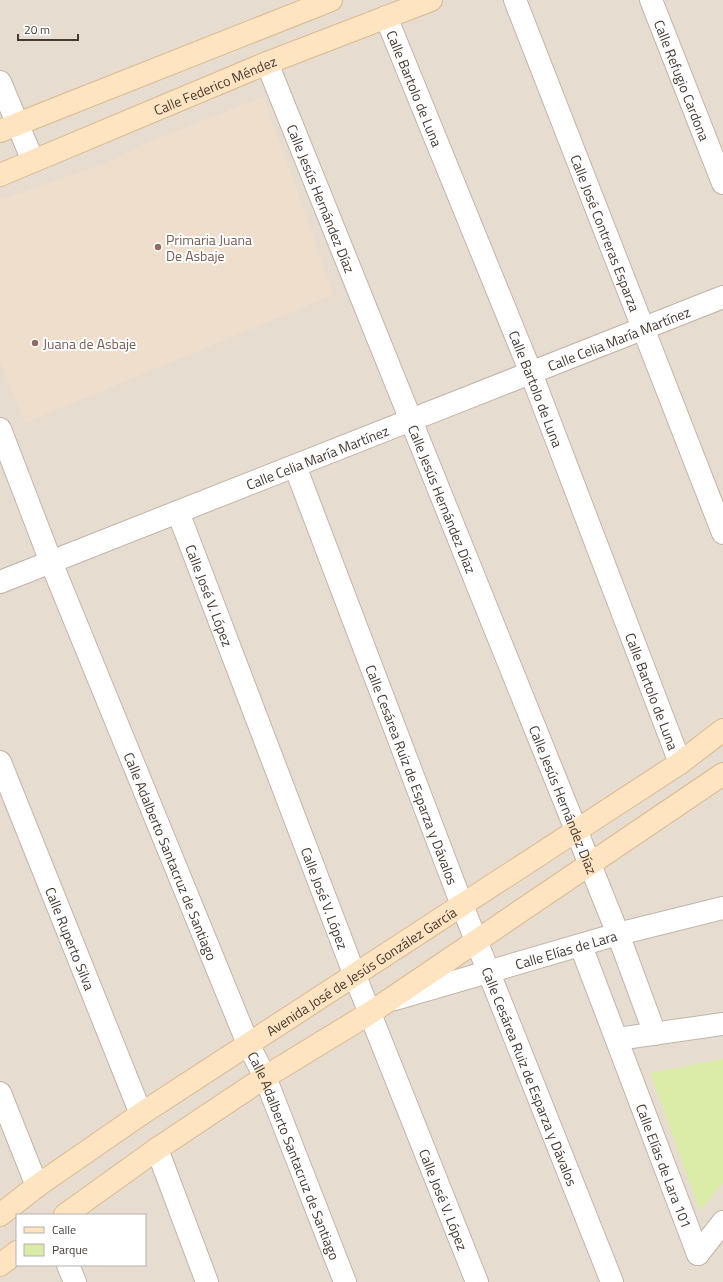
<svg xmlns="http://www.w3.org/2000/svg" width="723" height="1282" font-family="'Titillium Web',sans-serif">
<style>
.residential{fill:#e7dcd0;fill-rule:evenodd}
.education{fill:#eedecb}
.green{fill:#d9eba7}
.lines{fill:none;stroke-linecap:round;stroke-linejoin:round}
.street-casing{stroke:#c2b4a8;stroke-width:24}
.secondary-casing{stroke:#dab990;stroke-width:24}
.street{stroke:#fff;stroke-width:22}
.secondary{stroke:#ffe4c1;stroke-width:22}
.education-dot{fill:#8d6e63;stroke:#fff;stroke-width:1.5}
.labels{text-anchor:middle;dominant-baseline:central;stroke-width:4;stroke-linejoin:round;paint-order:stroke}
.street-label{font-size:14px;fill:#453a33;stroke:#fff}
.education-label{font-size:14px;fill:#785e54;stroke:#fff;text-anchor:start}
</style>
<rect width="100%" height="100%" fill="#f3ebe3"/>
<path class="residential" d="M0,0H723V1282H0ZM17,1215H145V1265H17Z"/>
<path class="education" d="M263,97L300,198L333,295L25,423L0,362V200L106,163L150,141Z"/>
<path class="green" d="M723,1059V1183L700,1211L650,1073Z"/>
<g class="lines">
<g class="street-casing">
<g id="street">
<path id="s1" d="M515,0L723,533"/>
<path id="s2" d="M651,0L723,183"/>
<path id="s3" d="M386,17L531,373L680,763"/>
<path id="s4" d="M267,63L618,934L655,1034"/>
<path d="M0,82L33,161"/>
<path id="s5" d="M0,429L51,562L248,1044L265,1077L345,1282"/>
<path id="s6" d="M295,466L462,905L612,1282"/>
<path id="s7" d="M178,512L355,976L477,1282"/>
<path id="s8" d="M0,582L723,297"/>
<path id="s9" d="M0,762L141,1114"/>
<path id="s10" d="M581,946L698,1254"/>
<path id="s11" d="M395,999L618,934L723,908"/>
<path d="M617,1039L723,1024"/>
<path d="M0,1093L37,1186"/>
<path d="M157,1149L207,1282"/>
<path d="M698,1254L723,1222"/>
<path d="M68,1265L75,1282"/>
</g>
</g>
<g class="secondary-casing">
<g id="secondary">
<path d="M0,131L331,0"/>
<path id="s12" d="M0,175L267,63L431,0"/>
<path id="s13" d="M0,1215L37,1186L141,1114L680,763L723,730"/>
<path d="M65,1215L157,1149L265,1077L370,1013L723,774"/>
<path d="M0,1265L17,1252"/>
</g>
</g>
<use href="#street" class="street"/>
<use href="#secondary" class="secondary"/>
</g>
<g class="education-dot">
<circle cx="158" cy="247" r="4"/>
<circle cx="35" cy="343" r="4"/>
</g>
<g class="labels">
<g class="street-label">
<text stroke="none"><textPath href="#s2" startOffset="86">Calle Refugio Cardona</textPath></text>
<text stroke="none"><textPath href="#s12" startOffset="233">Calle Federico Méndez</textPath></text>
<text stroke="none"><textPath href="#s3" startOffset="77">Calle Bartolo de Luna</textPath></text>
<text stroke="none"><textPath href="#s4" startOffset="146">Calle Jesús Hernández Díaz</textPath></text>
<text stroke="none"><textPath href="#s1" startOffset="250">Calle José Contreras Esparza</textPath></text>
<text stroke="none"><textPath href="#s8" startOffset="665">Calle Celia María Martínez</textPath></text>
<text stroke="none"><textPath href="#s3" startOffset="401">Calle Bartolo de Luna</textPath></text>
<text stroke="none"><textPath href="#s8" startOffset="341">Calle Celia María Martínez</textPath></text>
<text stroke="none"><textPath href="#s4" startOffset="470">Calle Jesús Hernández Díaz</textPath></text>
<text stroke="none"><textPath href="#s7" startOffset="89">Calle José V. López</textPath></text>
<text stroke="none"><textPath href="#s3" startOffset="725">Calle Bartolo de Luna</textPath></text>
<text stroke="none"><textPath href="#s6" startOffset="330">Calle Cesárea Ruiz de Esparza y Dávalos</textPath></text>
<text stroke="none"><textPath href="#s4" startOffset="794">Calle Jesús Hernández Díaz</textPath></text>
<text stroke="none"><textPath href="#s5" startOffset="460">Calle Adalberto Santacruz de Santiago</textPath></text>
<text stroke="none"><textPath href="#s7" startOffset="413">Calle José V. López</textPath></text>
<text stroke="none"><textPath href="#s9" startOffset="190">Calle Ruperto Silva</textPath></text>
<text stroke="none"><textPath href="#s11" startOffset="178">Calle Elías de Lara</textPath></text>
<text stroke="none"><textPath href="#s13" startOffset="436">Avenida José de Jesús González García</textPath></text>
<text stroke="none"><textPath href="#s6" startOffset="654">Calle Cesárea Ruiz de Esparza y Dávalos</textPath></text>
<text stroke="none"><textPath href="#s5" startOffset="784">Calle Adalberto Santacruz de Santiago</textPath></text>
<text stroke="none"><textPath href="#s10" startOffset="235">Calle Elías de Lara 101</textPath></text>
<text stroke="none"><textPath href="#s7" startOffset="737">Calle José V. López</textPath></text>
</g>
<g class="education-label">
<text x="166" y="239">Primaria Juana<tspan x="166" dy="16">De Asbaje</tspan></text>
<text x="43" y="343">Juana de Asbaje</text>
</g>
</g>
<rect x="16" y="1214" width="130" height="52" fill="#ffffff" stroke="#b5b0ad"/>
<rect x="24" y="1227" width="20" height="6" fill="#ffe4c1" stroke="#b5b0ad"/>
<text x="52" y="1234" font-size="12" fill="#453a33">Calle</text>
<rect x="24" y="1244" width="20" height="12" fill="#d9eba7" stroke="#b5b0ad"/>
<text x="52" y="1254" font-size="12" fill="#453a33">Parque</text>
<path d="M18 34v6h60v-6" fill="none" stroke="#453a33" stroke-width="2"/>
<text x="24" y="34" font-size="12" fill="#453a33" stroke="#ffffff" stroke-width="3" paint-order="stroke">20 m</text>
</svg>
